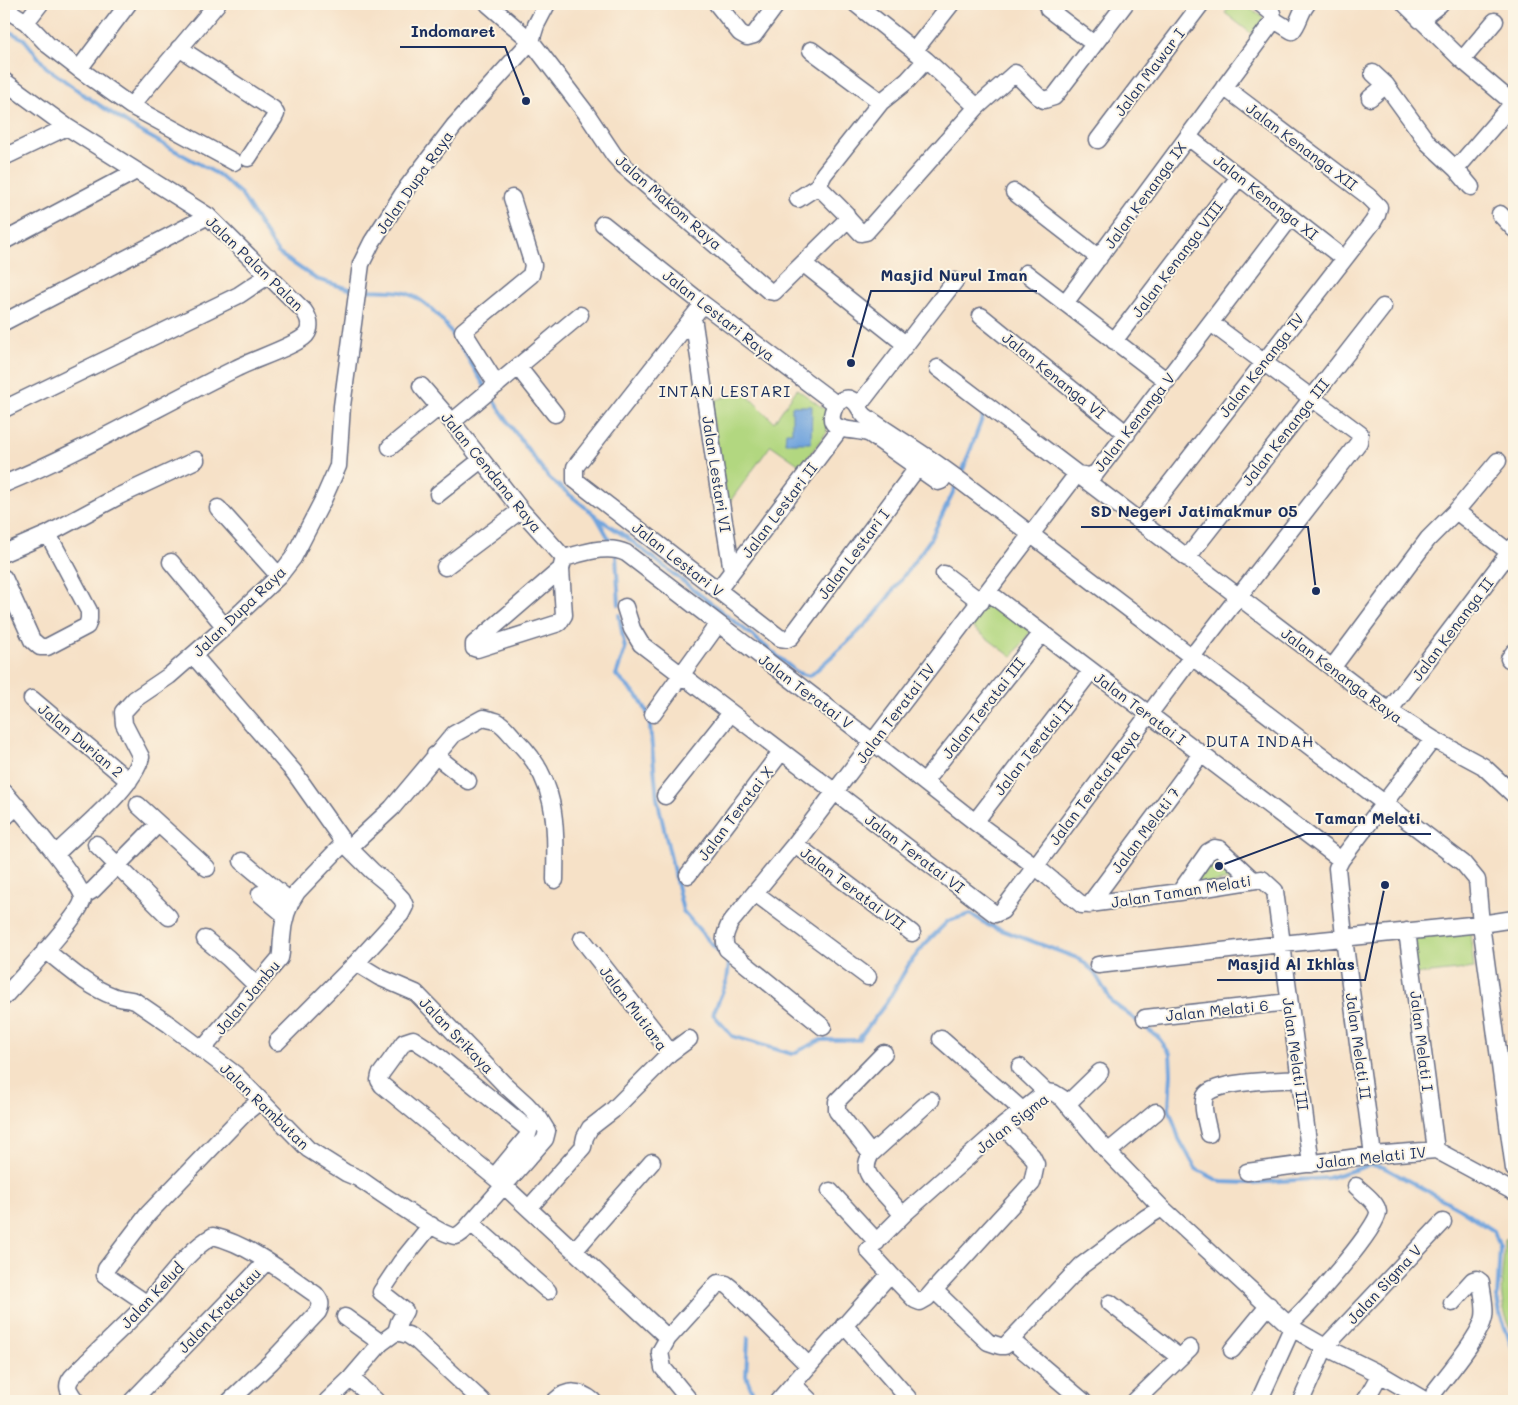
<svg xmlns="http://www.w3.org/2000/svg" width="1518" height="1405" font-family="Mali,sans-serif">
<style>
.green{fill:#b2d780;stroke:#66836f}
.water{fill:#71a4dd;stroke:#466a9e}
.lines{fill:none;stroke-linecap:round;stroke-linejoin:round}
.stream{stroke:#71a4dd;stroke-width:4}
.minor-casing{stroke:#686d83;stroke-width:19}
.minor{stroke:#fff;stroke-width:16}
.labels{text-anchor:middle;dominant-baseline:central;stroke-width:4;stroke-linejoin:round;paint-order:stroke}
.street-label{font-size:15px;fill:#1b2f5e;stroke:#fcf5e5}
.neighbourhood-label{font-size:16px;letter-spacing:1px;fill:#1b2f5e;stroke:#fcf5e5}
.leader{fill:none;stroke:#1b2f5e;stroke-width:2}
.callout-dot{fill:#1b2f5e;stroke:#fcf5e5;stroke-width:2}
.callout-label{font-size:16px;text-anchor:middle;font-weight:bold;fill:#1b2f5e;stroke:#fcf5e5;stroke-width:4;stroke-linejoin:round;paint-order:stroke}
</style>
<rect width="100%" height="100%" fill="#fcf5e5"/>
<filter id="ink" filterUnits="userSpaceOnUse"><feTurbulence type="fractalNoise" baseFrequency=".02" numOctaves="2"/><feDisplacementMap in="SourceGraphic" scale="10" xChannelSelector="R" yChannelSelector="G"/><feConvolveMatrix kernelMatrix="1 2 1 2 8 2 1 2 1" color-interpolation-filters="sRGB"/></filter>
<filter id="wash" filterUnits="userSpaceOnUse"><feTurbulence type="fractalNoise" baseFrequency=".0096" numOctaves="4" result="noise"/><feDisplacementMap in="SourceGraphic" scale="20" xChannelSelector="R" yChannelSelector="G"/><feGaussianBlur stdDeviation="1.12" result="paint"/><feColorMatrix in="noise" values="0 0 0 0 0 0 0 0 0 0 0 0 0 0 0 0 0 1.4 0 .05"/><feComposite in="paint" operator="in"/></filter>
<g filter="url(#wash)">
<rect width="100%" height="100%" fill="#f6e1c7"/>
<path class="green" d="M1232,4H1245L1264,18L1252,34L1225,13Z
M797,389L827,411V432L801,466L771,445L728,504L710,402L743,391L774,422Z
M987,598L1031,631L1012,657L968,624Z
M1215,851L1248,877L1188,887Z
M1470,931L1474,968L1413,975L1409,938Z
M1514,1237V1336C1509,1324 1503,1312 1502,1298C1500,1278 1505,1259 1504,1239Z"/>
<path class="water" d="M792,406H812L811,443H785L786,432H792Z"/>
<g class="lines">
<path class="stream" d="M4,29L24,39L46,67L84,95L136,129L219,175L241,194L278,253L316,279L353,290
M362,290C374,291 389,290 401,292C439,299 466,357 486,388
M491,396L512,428L549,478L596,516L612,544
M961,475L983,416
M598,518L625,536L749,633L798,673L810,676L852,638L875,615L930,540L957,484
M616,555L619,605
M619,615L625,649L616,675L640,699L649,716L657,798L683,911L729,964L727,981L713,1014L732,1036L792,1054L821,1040H858L887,1002L909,964L925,944L948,921L971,914L988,925L1080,959L1094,972L1112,1002L1158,1037L1170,1054L1171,1074L1169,1108L1179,1139L1196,1169L1221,1182L1250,1183L1328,1178L1370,1165L1383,1167L1459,1208L1494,1231L1500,1248L1497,1299L1500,1314L1514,1352
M748,1338L746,1376L756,1401"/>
</g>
</g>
<g filter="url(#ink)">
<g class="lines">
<g class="minor-casing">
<path id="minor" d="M488,4L531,41L586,113L614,155L624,166L769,291L774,292L848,219L846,214L818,186L824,174L881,102L907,81L926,60
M717,4L740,33L747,37L754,35L777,4
M856,4L926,60L977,107
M1261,4L1272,13L1274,20
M1405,4L1462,60L1513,103
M4,8L26,22L48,45L79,69L131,106L234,162
M1048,9L1094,44
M1274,20L1292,31C1299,24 1300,12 1307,4
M1420,20L1440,4
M26,22L40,4
M179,48L273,109L276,114L274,118L248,158
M811,50L881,102
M914,51L951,4
M1462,60L1495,21
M79,69L128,4
M1373,73L1386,85L1428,143L1456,169L1514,102
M4,81L67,127L208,216L304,311C309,318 312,327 306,335C296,346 252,360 237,368C159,406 84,451 4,484
M1370,98L1386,85
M131,106L217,4
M1188,137L1343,258
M1098,140L1201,4
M4,157L67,127
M1456,169L1471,187
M1014,192L1099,258
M798,199L818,186
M1500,214L1514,229
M848,219L861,233L866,232L977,107L1015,73L1039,97L1044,100L1054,97L1125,4
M603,224L703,304L836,404
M4,241L136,171
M804,264L905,344
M1026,273L1167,381
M1065,303L1274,20
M703,304L575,467V480L780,638L787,639L791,637L923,460
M981,316L1127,434
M693,317L716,472L732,571
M4,322L208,216
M1114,341L1239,177
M518,367L555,414
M938,368L1389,711L1433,739L1483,766L1514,795
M497,385L463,331L531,275L533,265L512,198
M421,386L452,422L521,510L564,558
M859,405L955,281
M4,409L239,295L269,275
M452,422L580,315
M390,447L439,407
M948,472L941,481L938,482L870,434C855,427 820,436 836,404C840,401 845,397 850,399C859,402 859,411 865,416C889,433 916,449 940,466L962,482L1463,863L1477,880L1481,924L1514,1169
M1077,474L1089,476L1096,473L1291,217
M438,494L481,460
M218,508L279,576
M1456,511L1514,556
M1140,522L1373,222L1377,215L1379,207L1368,196L1224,87
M4,553L48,534L119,496L196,460
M564,558C583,553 608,544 626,553L873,742L975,822L1035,866L1082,905L1180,892L1262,879L1275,891L1311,1164
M1187,558L1383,307
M171,562L225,627
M445,567L521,510
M561,569L474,644V648L477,649L559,623L564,615L561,569L564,558
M944,574L981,602
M4,578L32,640L40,647H47L87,626L89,619V611L48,534
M718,590L840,429
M988,592L1341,860
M625,607L632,629L641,644L995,914L1002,911L1197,650L1359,442L1360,434L1211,323
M193,655L294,772L344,843L372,871L389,885L402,899L405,906L401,914L356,963L277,1042
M1509,659L1514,652
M1332,668L1428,539L1456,511L1498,461
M32,699L129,781
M1389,711L1514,546
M653,714L718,624
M435,755L468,781
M924,782L1042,633
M4,792C17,807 84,884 83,899C81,915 18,981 4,997
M665,796L731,713
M138,805L207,868
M4,818L17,806
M975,822L1091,671
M96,844L169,917
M795,844L912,933
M349,848L392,808L454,734L483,718C487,719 494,720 498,722C505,726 511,735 517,741C558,781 556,825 555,880
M56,854C79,830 133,789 141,757L124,724L123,712L135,699L169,676L225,627L279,576L293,558L323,500L338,466L342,406L361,264L372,242L408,186L454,126L531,41L536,25L547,4
M242,861L290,901
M688,875L781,752
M1180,892L1208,852L1215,848L1220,849L1253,880
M755,893L868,977
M260,894L285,915
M83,896L93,890L158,824
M1089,905L1201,754
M1407,931L1436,1150
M205,939L228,958L257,986
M45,950C66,966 88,987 113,996C120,999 128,999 135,1001L170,1025L236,1075L308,1149L346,1173L358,1178C372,1187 443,1238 456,1236C462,1234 467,1228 471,1223L545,1139L547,1131L539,1118L526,1104L504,1084L416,993L379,977L356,963
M1098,965L1282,944L1481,924L1514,919
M1145,1018L1289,1002
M823,1027L727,949C722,940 726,932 730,923L795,844L1077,474
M941,1039L1022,1110
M202,1050L280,958C282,951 281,945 282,938C283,921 287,906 297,892L344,843
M670,1053L689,1039
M1020,1067L1046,1092
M1067,1104L1100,1072
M1003,1126L1032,1156L1036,1164L1032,1183L934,1290L988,1342L1000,1346H1005L1081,1266L1147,1217L1162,1208
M1209,1134C1207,1123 1201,1107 1205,1096C1211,1081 1283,1080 1300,1079
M1108,1152L1156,1112
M871,1154L837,1111V1101L884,1053
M1373,1155L1345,946L1337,868L1341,860L1433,739
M1247,1172L1373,1155L1436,1150L1514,1192
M494,1177L527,1137L529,1131L527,1128L433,1052L413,1039L404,1042L380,1075L379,1080L382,1085L499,1181L668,1338
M830,1191L877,1242
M529,1208L583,1147L585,1137L590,1128L612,1111L670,1053L652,1028L582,939
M904,1214L902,1215C894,1202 869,1181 867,1170C866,1164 868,1159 871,1154L931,1100
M471,1223L548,1291
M574,1251L652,1162
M890,1274L915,1300L920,1302L927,1298L934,1290
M146,1303L105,1275L106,1269L148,1214L245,1113L260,1101
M1110,1303L1179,1357
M345,1317L381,1343
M1289,1324C1305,1310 1378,1229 1378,1212C1377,1202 1362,1192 1356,1186
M844,1325L908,1398
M396,1332L399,1322L405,1311L381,1292L401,1262L431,1225
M396,1332L408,1335L417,1341L482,1401
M1011,1340L1083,1401
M1232,1350L1269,1305
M351,1378L376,1401
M793,1384L810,1401
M76,1401C70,1392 64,1387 72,1377C96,1352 122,1329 146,1304C167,1282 186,1251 213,1236C248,1244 286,1274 315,1294C321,1301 322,1304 318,1312L271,1362L230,1401
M132,1401L267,1261
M327,1401L351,1378L381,1343L396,1332
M555,1401C567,1389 580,1390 593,1401
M690,1401L663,1368L660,1352L668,1338L718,1283L726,1284L731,1288L809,1366
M778,1401L890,1274L868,1250L904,1214L1003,1126L1046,1092L1054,1093L1062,1098L1108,1152L1162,1208L1292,1328L1325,1347L1380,1374L1426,1401
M1135,1401L1190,1348
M1259,1401L1292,1328
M1301,1401L1325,1347L1443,1222
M1365,1401L1380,1374
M1432,1401L1435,1391C1447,1375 1481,1335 1484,1317C1486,1306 1482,1293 1481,1282L1477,1279L1473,1280L1452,1303"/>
</g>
<use href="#minor" class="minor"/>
</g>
</g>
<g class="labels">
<g class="street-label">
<text transform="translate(1149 72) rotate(-53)">Jalan Mawar I</text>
<text transform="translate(1302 146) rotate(37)">Jalan Kenanga XII</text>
<text transform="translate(414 182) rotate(-55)">Jalan Dupa Raya</text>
<text transform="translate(1145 195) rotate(-54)">Jalan Kenanga IX</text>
<text transform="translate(1266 197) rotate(38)">Jalan Kenanga XI</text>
<text transform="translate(669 202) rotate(41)">Jalan Makom Raya</text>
<text transform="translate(1177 259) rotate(-53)">Jalan Kenanga VIII</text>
<text transform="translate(255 263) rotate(44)">Jalan Palan Palan</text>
<text transform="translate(719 315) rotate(38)">Jalan Lestari Raya</text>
<text transform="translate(1261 365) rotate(-52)">Jalan Kenanga IV</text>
<text transform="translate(1054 375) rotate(39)">Jalan Kenanga VI</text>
<text transform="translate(1134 422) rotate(-52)">Jalan Kenanga V</text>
<text transform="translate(1285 432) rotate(-52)">Jalan Kenanga III</text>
<text transform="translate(492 472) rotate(51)">Jalan Cendana Raya</text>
<text transform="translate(717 474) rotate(81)">Jalan Lestari VI</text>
<text transform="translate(779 510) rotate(-53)">Jalan Lestari II</text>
<text transform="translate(853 554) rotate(-53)">Jalan Lestari I</text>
<text transform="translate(678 559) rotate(38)">Jalan Lestari V</text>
<text transform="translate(239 611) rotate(-44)">Jalan Dupa Raya</text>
<text transform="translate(1452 629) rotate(-53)">Jalan Kenanga II</text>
<text transform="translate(1342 675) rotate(37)">Jalan Kenanga Raya</text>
<text transform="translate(806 691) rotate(37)">Jalan Teratai V</text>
<text transform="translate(983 708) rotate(-52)">Jalan Teratai III</text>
<text transform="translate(1140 708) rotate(37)">Jalan Teratai I</text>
<text transform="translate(895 713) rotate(-53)">Jalan Teratai IV</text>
<text transform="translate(81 740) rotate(40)">Jalan Durian 2</text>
<text transform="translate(1033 747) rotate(-52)">Jalan Teratai II</text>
<text transform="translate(1094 787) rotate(-53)">Jalan Teratai Raya</text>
<text transform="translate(735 813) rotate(-53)">Jalan Teratai X</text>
<text transform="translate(1145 830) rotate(-53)">Jalan Melati 7</text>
<text transform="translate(915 853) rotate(37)">Jalan Teratai VI</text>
<text transform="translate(853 888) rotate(37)">Jalan Teratai VII</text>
<text transform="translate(1181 891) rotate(-9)">Jalan Taman Melati</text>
<text transform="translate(247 997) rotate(-50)">Jalan Jambu</text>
<text transform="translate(634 1008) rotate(53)">Jalan Mutiara</text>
<text transform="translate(1217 1010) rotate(-6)">Jalan Melati 6</text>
<text transform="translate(457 1035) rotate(46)">Jalan Srikaya</text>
<text transform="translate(1422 1041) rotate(83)">Jalan Melati I</text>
<text transform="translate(1359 1046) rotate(82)">Jalan Melati II</text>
<text transform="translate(1296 1054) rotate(82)">Jalan Melati III</text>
<text transform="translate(265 1106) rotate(44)">Jalan Rambutan</text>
<text transform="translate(1012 1123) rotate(-38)">Jalan Sigma</text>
<text transform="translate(1371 1157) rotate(-6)">Jalan Melati IV</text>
<text transform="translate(1384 1284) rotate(-47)">Jalan Sigma V</text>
<text transform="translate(152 1295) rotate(-47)">Jalan Kelud</text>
<text transform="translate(219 1310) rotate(-46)">Jalan Krakatau</text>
</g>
<g class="neighbourhood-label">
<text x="725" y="390">INTAN LESTARI</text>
<text x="1260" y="740">DUTA INDAH</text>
</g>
</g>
<path class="leader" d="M526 101L505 47H400M851 363L871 291H1037M1316 591L1308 527H1081M1219 866L1305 834H1431M1385 885L1365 980H1217"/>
<g class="callout-dot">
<circle cx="526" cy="101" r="5"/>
<circle cx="851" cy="363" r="5"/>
<circle cx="1316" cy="591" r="5"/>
<circle cx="1219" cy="866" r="5"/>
<circle cx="1385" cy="885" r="5"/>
</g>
<g class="callout-label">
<text x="453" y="37">Indomaret</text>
<text x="954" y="281">Masjid Nurul Iman</text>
<text x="1194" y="517">SD Negeri Jatimakmur 05</text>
<text x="1368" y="824">Taman Melati</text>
<text x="1291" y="970">Masjid Al Ikhlas</text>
</g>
<rect width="1518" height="1405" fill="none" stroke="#fcf5e5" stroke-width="20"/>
</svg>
